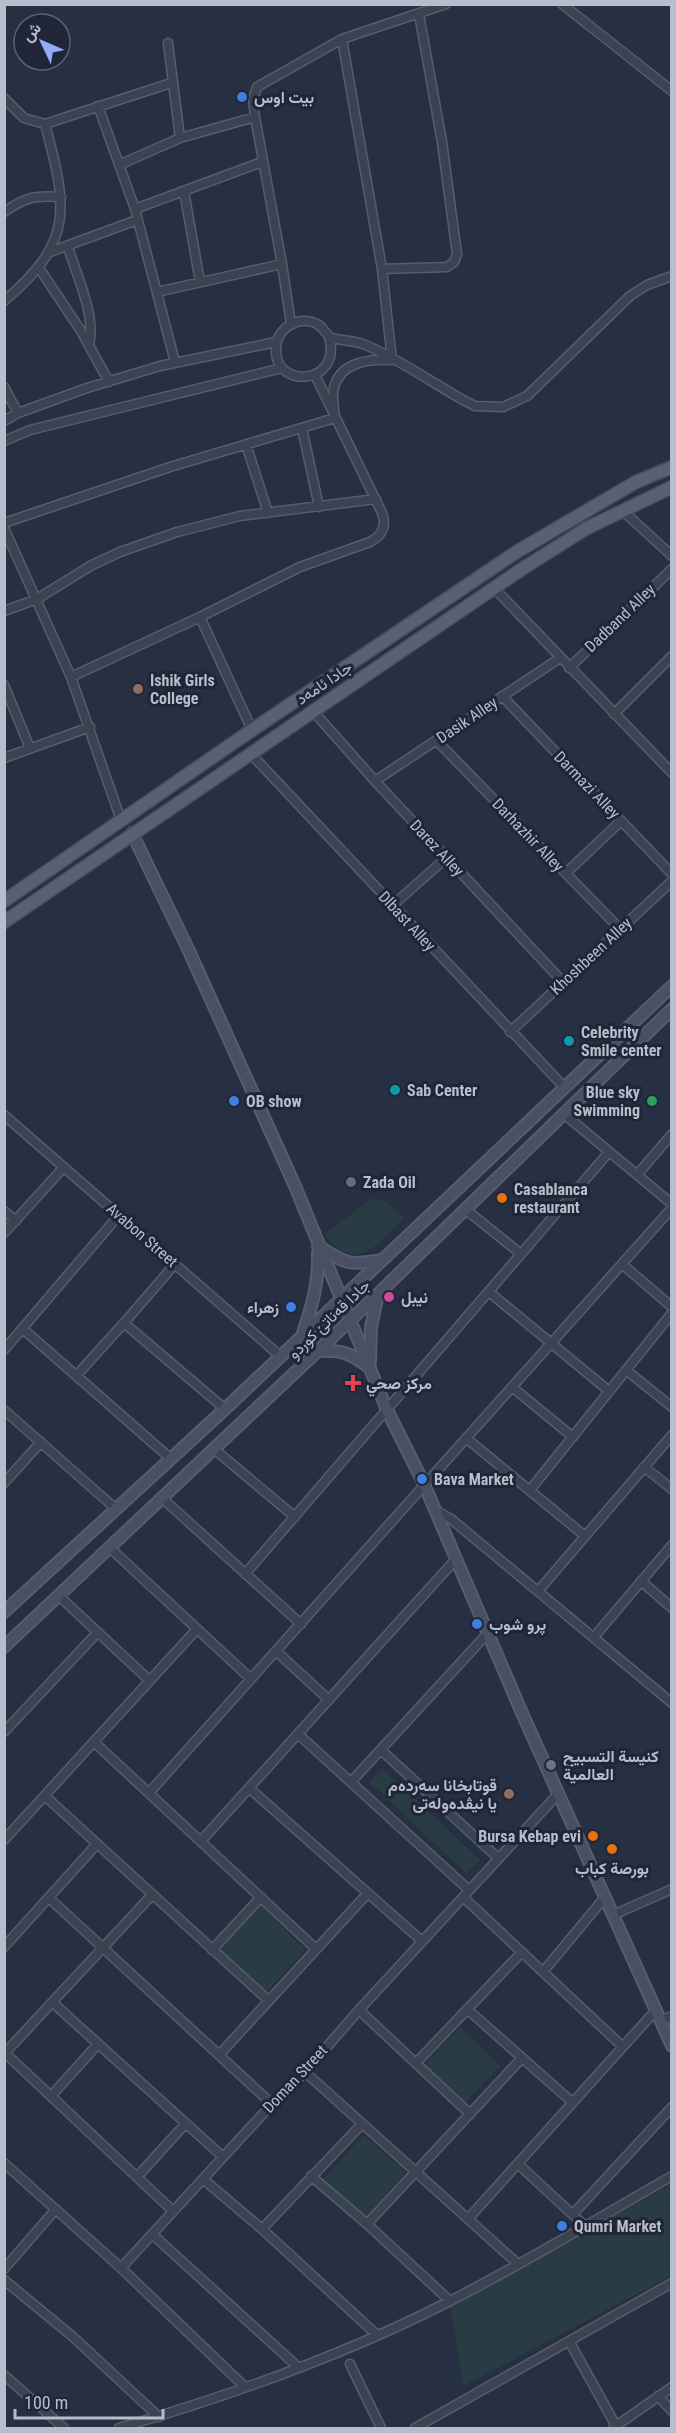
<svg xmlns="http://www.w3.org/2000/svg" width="676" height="2433" font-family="'Roboto Condensed',Vazirmatn,sans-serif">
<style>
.green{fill:#293c43}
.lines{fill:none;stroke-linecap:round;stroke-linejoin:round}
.street-casing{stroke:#565d6c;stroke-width:11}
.secondary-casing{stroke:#565d6c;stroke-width:14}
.primary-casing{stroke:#454b5b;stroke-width:15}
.street{stroke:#3b4251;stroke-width:8}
.secondary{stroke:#495064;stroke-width:10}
.primary{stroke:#596071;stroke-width:12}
.shop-dot{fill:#3f7fe0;stroke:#202637;stroke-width:2}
.education-dot{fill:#8d6e63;stroke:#202637;stroke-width:2}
.culture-dot{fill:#0f9aa8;stroke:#202637;stroke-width:2}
.leisure-dot{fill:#2e9e5b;stroke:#202637;stroke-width:2}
.service-dot{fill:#5c6f8a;stroke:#202637;stroke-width:2}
.food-dot{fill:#e8710a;stroke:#202637;stroke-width:2}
.hotel-dot{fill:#d1479c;stroke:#202637;stroke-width:2}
.health-dot{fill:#e0444e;stroke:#202637;stroke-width:2}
.worship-dot{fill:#6b7280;stroke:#202637;stroke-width:2}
.labels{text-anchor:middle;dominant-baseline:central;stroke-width:6;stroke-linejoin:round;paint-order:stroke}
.poi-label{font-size:16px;font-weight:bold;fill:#b8bdcb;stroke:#202637;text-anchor:start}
.street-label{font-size:16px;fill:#b8bdcb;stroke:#202637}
</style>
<rect width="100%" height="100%" fill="#272f42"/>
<path class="green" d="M373,1198L384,1200L404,1218C379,1244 355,1276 324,1234Z
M382,1768L480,1860L467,1874L369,1782Z
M260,1904L305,1950L265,1994L218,1950Z
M460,2027L500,2066L466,2102L424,2065Z
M363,2135L406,2172L366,2217L323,2180Z
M671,2185V2276L463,2386L450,2305Z"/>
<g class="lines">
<g class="street-casing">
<path id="street" d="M562,4L672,91
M168,43L180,138
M4,98L24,118L45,124L171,83
M98,106L135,209L175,362
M121,164L180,138L255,117
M184,191L200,282
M135,209L262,162
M4,212C26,197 35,195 61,197
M68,247C77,277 96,314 89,346
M50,252L137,220
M39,268L81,331L109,382
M382,269L447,267L454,262L457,254L442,142L419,14
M157,292L282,264
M4,301C75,242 67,206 45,124
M291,324L282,264L255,117L253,99L257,87L342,39L446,4
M329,337C343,385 274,390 276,349C276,327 301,314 319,325C324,329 327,336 332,338C342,341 353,340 363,344C394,356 433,383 463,400L475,406L503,407L527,396L630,296L647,285L672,276
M4,387L18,413
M4,421L18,413L87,388L160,366L276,342
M302,428L319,507
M4,441L30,430L282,368
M246,444L268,513
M622,510L672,556
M4,523L170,467L335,418C334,410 333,401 333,394C336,362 368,359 392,360L382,269L342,39
M4,528L71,677L121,820
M494,588L672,773
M4,611L37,599L92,565L120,552L177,532L240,516L376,499
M200,617L252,730
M569,668L672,569
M71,677L200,617L300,567L370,542C382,536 387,526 382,513L315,375
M4,685L30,748
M502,696L672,874
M313,711L375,781L563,982
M614,714L672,656
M436,740L620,929
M250,753L565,1088
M4,758L90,727
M375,781L560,658
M566,873L621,821
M392,906L446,858
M510,1032L672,881
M564,1114L672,1204
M4,1115L280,1356
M637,1175L672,1134
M465,1209L521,1254
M4,1211L16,1221
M4,1233L64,1167
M175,1264L124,1323L225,1409
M622,1264L672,1307
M489,1292L609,1391
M23,1329L170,1458
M4,1350L119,1215
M626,1370L672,1407
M76,1376L124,1323
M512,1387L573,1437
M4,1410L116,1509
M466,1438L585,1536
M214,1449L295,1517
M644,1467L672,1489
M4,1483L41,1442
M530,1490L672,1313
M162,1498L301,1624
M435,1510L451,1519L672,1703
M110,1548L251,1679
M245,1574L609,1152
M641,1581L672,1608
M539,1590L672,1435
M59,1596L150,1681
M594,1637L672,1545
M276,1651L329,1700
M4,1732L98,1632
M298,1734L469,1890
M94,1742L316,1949
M381,1750L498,1858
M351,1782L487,1634
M249,1788L422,1941
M149,1793L672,1208
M45,1796L269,2001
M4,1840L197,1629
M201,1841L456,1559
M463,1897L622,2046
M49,1898L272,2104
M613,1915L672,1889
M4,1947L97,1844
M212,1950L261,1897
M543,1972L605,1897
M52,2002L223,2157
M467,2009L572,2102
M359,2010L470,2114
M660,2021L672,2016
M5,2053L173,2211
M4,2054L152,1895
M219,2055L368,1893
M416,2063L522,1952
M305,2072L518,2264
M51,2096L98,2044
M4,2163L121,2268L245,2387
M518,2164L585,2226
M311,2176L367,2224L450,2301
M137,2177L186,2123
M203,2179L262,2229L377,2335
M573,2214L672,2107
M468,2219L656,2010
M367,2224L522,2058
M262,2229L362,2124
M152,2234L299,2368
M121,2268L272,2104L305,2072L359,2010L559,1793
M4,2269L56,2209
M4,2280L72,2336L159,2417
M569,2341L616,2426
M350,2364L381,2428
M4,2375L64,2428
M658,2396L672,2411
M119,2428C232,2395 345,2355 450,2301C525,2263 598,2218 672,2176
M415,2428L672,2283
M613,2428L672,2387"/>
</g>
<g class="secondary-casing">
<path id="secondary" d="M132,833L189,951L295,1186L387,1410L424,1484L522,1713L672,2046
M318,1246C347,1264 348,1266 382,1260
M303,1333C312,1306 319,1282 318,1252
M318,1351C343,1350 350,1353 370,1368
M370,1362L371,1327L378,1294
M4,1612L225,1409L672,986
M4,1647L378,1294L672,1009"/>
</g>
<g class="primary-casing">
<path id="primary" d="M4,901L252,730L518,551L636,482L672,467
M4,922L522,569L587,528L672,487"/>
</g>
<use href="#street" class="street"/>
<use href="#secondary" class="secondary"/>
<use href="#primary" class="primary"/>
</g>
<g class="shop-dot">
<circle cx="242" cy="97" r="6"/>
<circle cx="234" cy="1101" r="6"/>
<circle cx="291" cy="1307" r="6"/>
<circle cx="422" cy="1479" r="6"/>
<circle cx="477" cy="1624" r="6"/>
<circle cx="562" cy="2226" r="6"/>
</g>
<g class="education-dot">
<circle cx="138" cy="689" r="6"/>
<circle cx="509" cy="1794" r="6"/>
</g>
<g class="culture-dot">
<circle cx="569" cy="1041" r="6"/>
<circle cx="395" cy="1090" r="6"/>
</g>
<circle class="leisure-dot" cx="652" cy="1101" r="6"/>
<circle class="service-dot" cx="351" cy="1182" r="6"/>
<g class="food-dot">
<circle cx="502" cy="1198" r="6"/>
<circle cx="593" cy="1836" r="6"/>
<circle cx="612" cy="1849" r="6"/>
</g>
<circle class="hotel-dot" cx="389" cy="1297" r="6"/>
<path class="health-dot" d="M350 1374h6v6h6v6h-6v6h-6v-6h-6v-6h6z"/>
<circle class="worship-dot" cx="551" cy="1765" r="6"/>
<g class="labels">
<g class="poi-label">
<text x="254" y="97">بيت اوس</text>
<text x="150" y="680">Ishik Girls<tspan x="150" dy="18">College</tspan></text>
<text x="581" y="1032">Celebrity<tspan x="581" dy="18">Smile center</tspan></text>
<text x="407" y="1090">Sab Center</text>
<text x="640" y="1092" text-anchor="end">Blue sky<tspan x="640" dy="18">Swimming</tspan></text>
<text x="246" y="1101">OB show</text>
<text x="363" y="1182">Zada Oil</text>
<text x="514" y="1189">Casablanca<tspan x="514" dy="18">restaurant</tspan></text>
<text x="401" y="1297">نيبل</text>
<text x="279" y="1307" text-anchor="end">زهراء</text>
<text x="366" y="1383">مركز صحي</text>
<text x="434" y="1479">Bava Market</text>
<text x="489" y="1624">پرو شوب</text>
<text x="563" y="1756">كنيسة التسبيح<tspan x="563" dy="18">العالمية</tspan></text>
<text x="497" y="1785" text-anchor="end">قوتابخانا سەردەم<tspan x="497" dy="18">یا نیڤدەولەتی</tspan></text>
<text x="581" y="1836" text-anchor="end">Bursa Kebap evi</text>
<text x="612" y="1868" text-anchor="middle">بورصة كباب</text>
<text x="574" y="2226">Qumri Market</text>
</g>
<g class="street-label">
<text transform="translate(620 618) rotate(-44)">Dadband Alley</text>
<text transform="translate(324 683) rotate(-34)">جادا ئامەد</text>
<text transform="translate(467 720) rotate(-34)">Dasik Alley</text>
<text transform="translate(587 785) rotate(46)">Darmazi Alley</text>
<text transform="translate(528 835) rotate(46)">Darhazhir Alley</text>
<text transform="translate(437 848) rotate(47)">Darez Alley</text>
<text transform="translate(407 921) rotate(47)">Dlbast Alley</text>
<text transform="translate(591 956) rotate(-43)">Khoshbeen Alley</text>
<text transform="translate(142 1235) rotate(41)">Avabon Street</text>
<text transform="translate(329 1319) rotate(-44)">جادا قەناتێ کوردو</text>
<text transform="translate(295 2079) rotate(-47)">Doman Street</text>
</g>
</g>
<rect width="676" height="2433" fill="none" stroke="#b8bdcb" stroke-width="12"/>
<g transform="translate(42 42) rotate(314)"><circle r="28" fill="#202637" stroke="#5d6272" stroke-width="1.5"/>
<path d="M0-4.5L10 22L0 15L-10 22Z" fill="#92adf6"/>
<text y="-9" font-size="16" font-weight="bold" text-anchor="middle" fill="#b8bdcb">ش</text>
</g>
<path d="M15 2409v9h148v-9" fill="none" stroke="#b8bdcb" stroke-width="3"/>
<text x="24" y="2409" font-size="18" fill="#b8bdcb" stroke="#202637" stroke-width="4.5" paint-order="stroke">100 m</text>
</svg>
